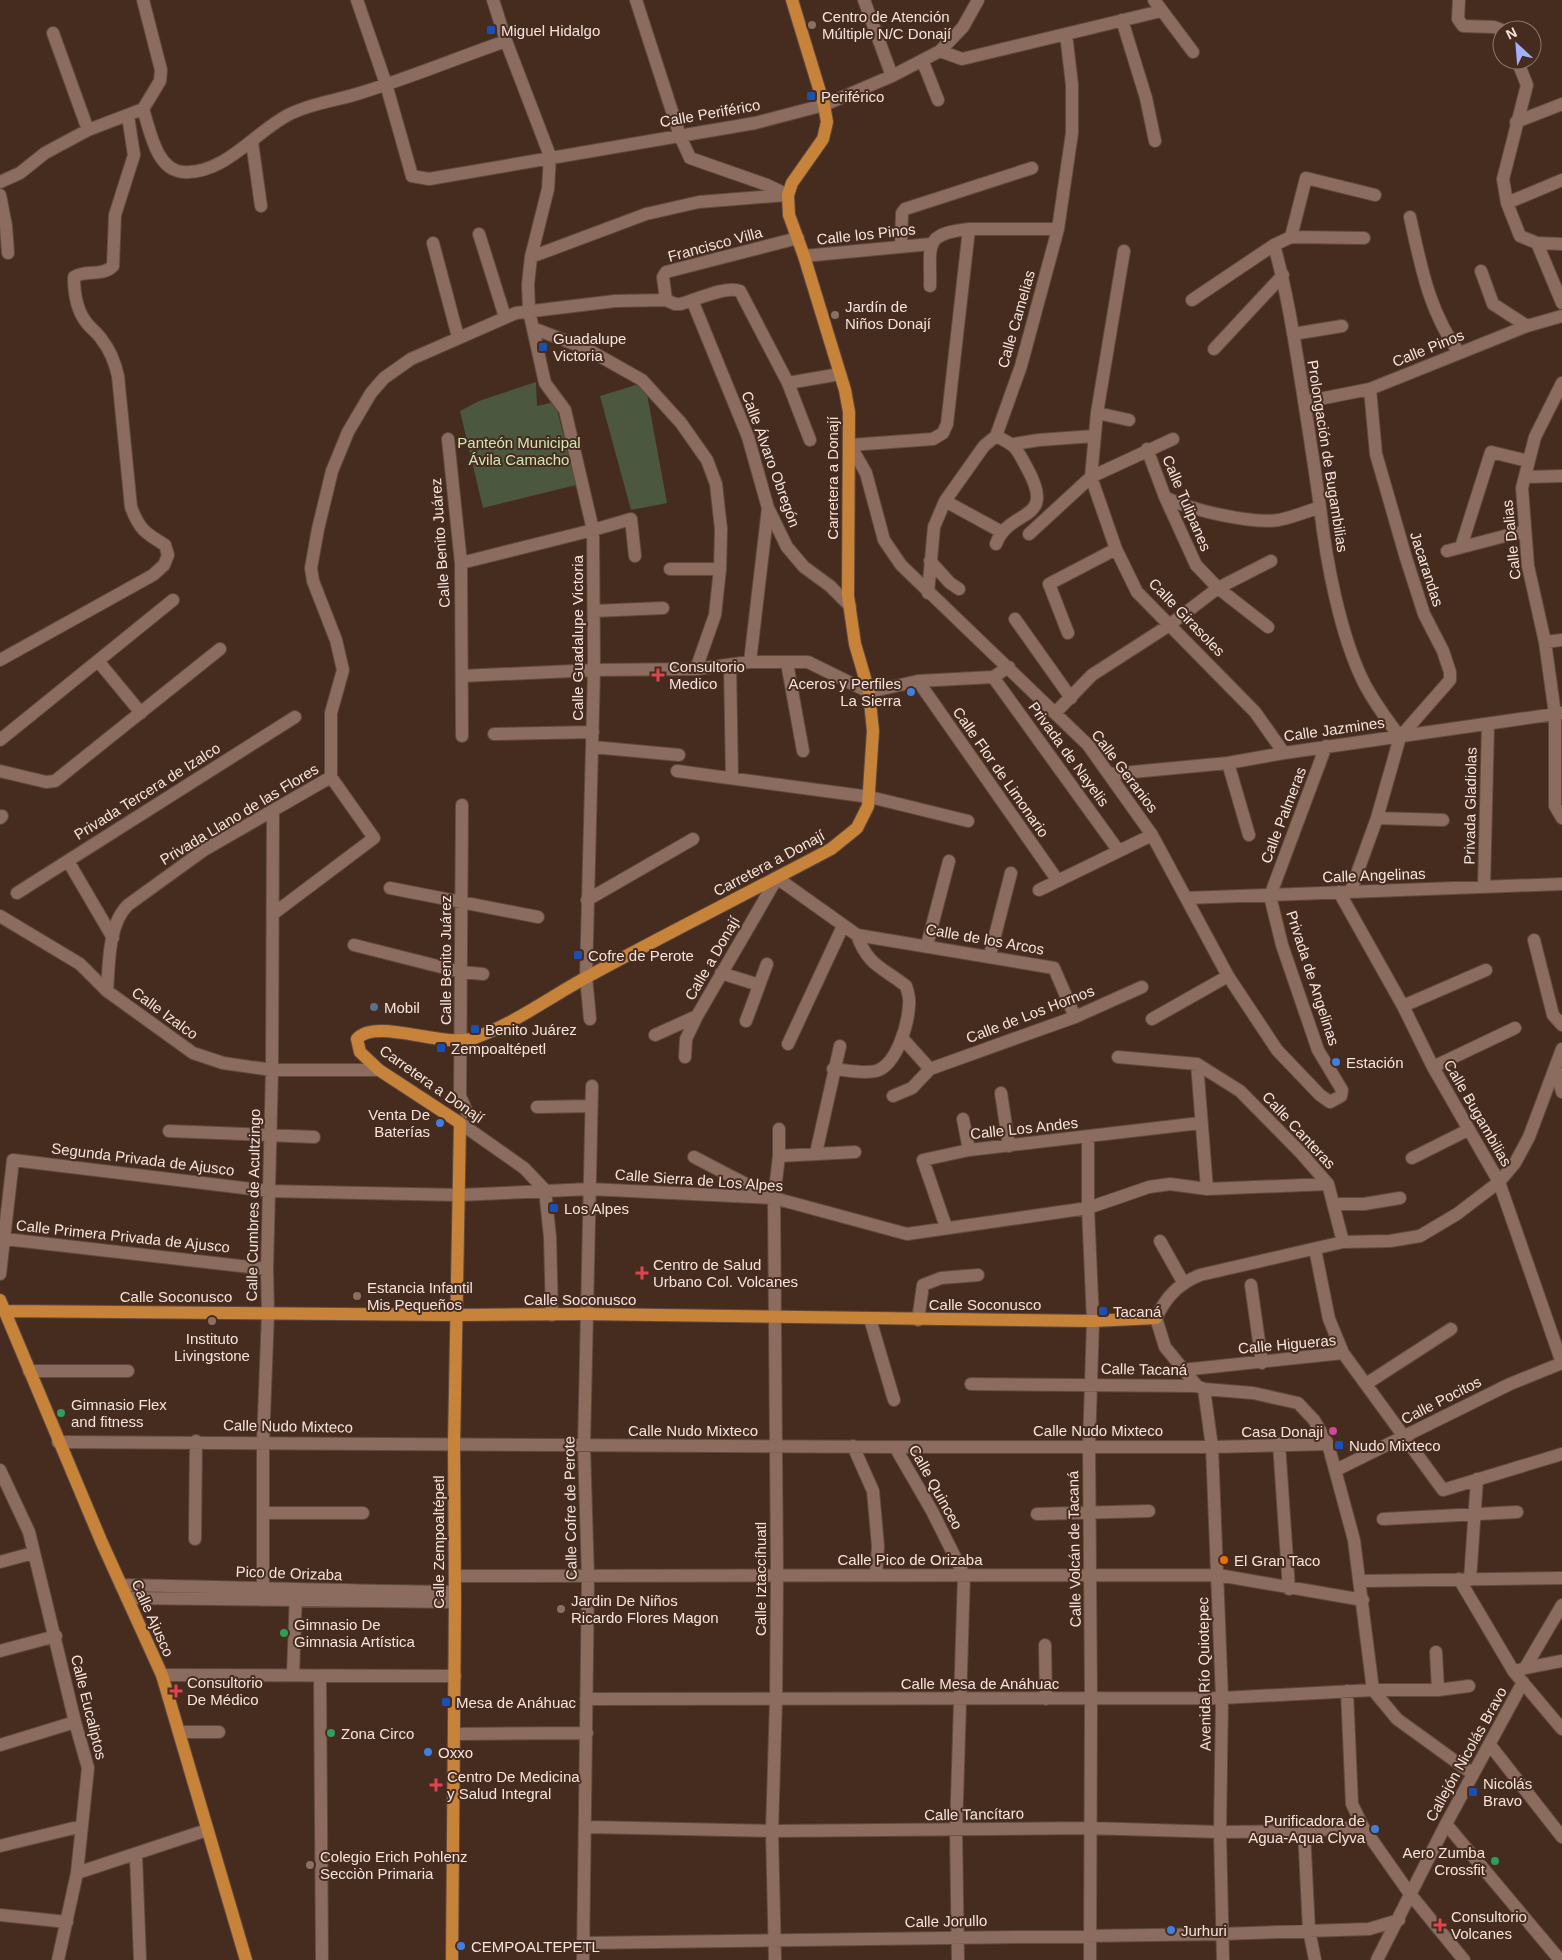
<svg xmlns="http://www.w3.org/2000/svg" width="1562" height="1960" font-family="Helvetica,sans-serif">
<style>
.green{fill:#4c573f}
.lines{fill:none;stroke-linecap:round;stroke-linejoin:round}
.minor-casing{stroke:#604a3f;stroke-width:14}
.major-casing{stroke:#604a3f;stroke-width:14}
.minor{stroke:#8b6c5e;stroke-width:12}
.major{stroke:#c8833b;stroke-width:12}
.education-dot{fill:#8d6e63;stroke:#462c1f;stroke-width:2}
.transit-dot{fill:#1a4fb4;stroke:#462c1f;stroke-width:2}
.health-dot{fill:#e0444e;stroke:#462c1f;stroke-width:2}
.shop-dot{fill:#3f7fe0;stroke:#462c1f;stroke-width:2}
.service-dot{fill:#5c6f8a;stroke:#462c1f;stroke-width:2}
.leisure-dot{fill:#2e9e5b;stroke:#462c1f;stroke-width:2}
.hotel-dot{fill:#d1479c;stroke:#462c1f;stroke-width:2}
.food-dot{fill:#e8710a;stroke:#462c1f;stroke-width:2}
.labels{text-anchor:middle;dominant-baseline:central;stroke-width:4;stroke-linejoin:round;paint-order:stroke}
.poi-label{font-size:15px;fill:#f5e3db;stroke:#462c1f;text-anchor:start}
.street-label{font-size:15px;fill:#f5e3db;stroke:#462c1f}
.park-label{font-size:15px;fill:#cfe6b3;stroke:#462c1f}
</style>
<rect width="100%" height="100%" fill="#462c1f"/>
<path class="green" d="M536,382L537,406L555,402L576,485L483,508L460,411L479,401Z
M639,384L647,394L667,503L631,510L600,396Z"/>
<g class="lines">
<g class="minor-casing">
<path id="minor" d="M357,0L386,84L412,176L429,179L755,123L824,105L892,76L940,51L963,27L978,0
M493,0L506,41L550,156L548,189L531,257L528,284L529,311L545,383L565,410L593,530L594,670L586,977L590,1019
M636,0L680,136L690,158L767,185L788,195
M864,0L892,76
M1154,0L1193,52
M1459,0L1458,19L1463,26L1494,27L1502,30
M1122,20L1146,98L1155,141
M53,33L88,130
M940,51L962,59L1161,11
M1517,60L1527,85L1503,179L1507,203L1520,236L1537,243L1562,244
M923,62L938,100
M143,109C150,130 156,170 183,172C224,175 255,132 288,115C311,103 336,101 360,93C409,78 457,58 506,41
M1516,122L1562,104
M252,142L261,206
M0,182L20,173L45,153L88,130L143,109L160,81L161,70L143,0
M0,195L6,226L8,253
M1375,195L1306,178L1291,237L1274,245C1286,288 1293,331 1300,375C1307,419 1314,463 1320,507C1326,560 1340,635 1364,683C1374,702 1387,720 1400,737
M1507,203L1562,180
M1410,217C1421,267 1429,311 1459,353
M1058,229H969L947,424L943,433L933,439L850,445L866,473L884,540L901,565L1088,745L1152,835L1228,976L1277,1050L1320,1095L1330,1102L1341,1096L1342,1090L1318,1050L1282,945L1270,896L1326,746
M479,234L505,317
M1291,237L1364,238
M433,243L458,337
M1537,243L1562,303
M901,247L902,213L905,209L1032,168
M1124,251L1097,413L1091,477L1116,549L1137,592L1255,712L1284,753
M804,256L931,244
M531,257L646,214L699,202L787,195
M1481,271L1493,304L1527,326
M930,286C931,245 922,234 969,229
M666,300L663,277L666,272L798,238
M692,300L748,437L768,508L787,547L804,567L830,586L850,606
M1192,300L1274,245
M533,328L587,349L642,380L681,423L707,460L716,484L721,529L720,569L715,615L696,669
M1293,334L1342,326
M1214,349L1283,275
M788,383L840,374
M1562,383L1535,437L1522,488L1528,566L1545,642L1555,714V806L1562,818
M1304,402L1370,389L1527,326L1562,316
M1097,413L1129,420
M448,439L461,563L462,736
M1014,444L1039,440L1094,436
M1147,449L1165,497L1196,565L1218,588L1268,627
M1525,477L1562,476
M1165,497C1190,510 1251,524 1279,520C1293,517 1306,512 1320,507
M945,501L1000,531
M1029,534L1091,477L1173,439
M996,544C1009,507 1058,524 1027,468C1016,448 1017,446 996,436
M1461,547L1491,452L1528,461
M1447,551L1524,531
M930,561L950,583L959,589
M461,563L593,530L631,519L635,556
M670,569H720
M928,593L934,527L945,501L984,446L996,436L1021,366L1058,229L1072,133V85L1066,34
M594,611L663,608
M1015,619L1071,698
M1068,633L1049,584L1116,549
M1545,642L1562,640
M0,660L153,575L164,565L168,555L165,545C145,533 139,529 131,507L118,376C115,363 111,351 102,340C98,333 91,329 86,322C76,309 74,293 74,277C86,269 102,277 113,266L115,215L134,155L128,116
M98,661L141,713
M750,662L768,508
M787,663L803,751
M730,665L732,778
M462,676L594,670L696,669L750,662H808L869,692L918,681L993,677L1009,667
M993,677L1118,850
M918,681L1058,881
M1055,713L1092,675L1168,626L1218,588L1271,561
M494,734L593,732
M0,740L173,600
M593,747L679,755
M1228,763L1249,835
M0,771L46,782L55,781L220,649
M677,771L870,797L968,821
M1111,774L1228,763L1284,753L1562,713
M331,777V713L343,670L336,640L313,581L311,568L318,529L332,471L348,432L371,393L384,378L411,359L516,313L615,301L666,300L675,304H681C695,300 727,285 740,291L788,383L810,440
M462,805L460,1096L467,1112
M0,818L2,816
M1377,818L1443,820
M68,861L113,938
M1484,887L1488,725
M390,888L538,917
M1039,890L1152,835
M1351,890L1377,818L1400,737L1450,680V672L1443,651L1424,614L1406,558L1376,454L1370,389
M1339,892L1403,1006L1433,1067L1499,1182L1562,1363
M17,893L295,717
M1187,898L1562,884
M587,900L693,839
M0,916L80,964L107,991L193,1053L223,1063L272,1070H379
M1534,940L1553,1015L1562,1025
M354,945L461,972L483,974
M927,945L949,861
M990,955L1011,873
M721,973L759,985
M107,991C109,965 108,924 128,905L204,850L331,777L374,838L273,914
M1403,1006L1486,970
M1152,1019L1228,976
M746,1021L767,964
M655,1035L697,1016
M903,1039L930,1069
M788,1044L843,926
M685,1057L686,1039L697,1016L777,878L857,935L1054,968L1075,1017
M1118,1057L1197,1064L1240,1091L1300,1152L1328,1184L1343,1242
M1197,1064L1207,1189
M1433,1067L1515,1028
M833,1069C847,1070 863,1074 876,1071C897,1065 908,1024 909,1005C910,999 908,992 906,986C882,967 868,966 857,935
M1556,1070L1562,1092
M1001,1093L1009,1146
M893,1096L912,1088L930,1069L1075,1017L1142,987
M537,1107L591,1106
M963,1119L969,1150
M460,1123L524,1168L545,1190L550,1237L552,1315
M169,1131L314,1137
M1088,1137V1208L1093,1321L1089,1445L1091,1697L1090,1960
M816,1153L840,1046
M779,1156L855,1152
M694,1157L769,1196
M1412,1158L1468,1130
M1333,1204H1364L1400,1198
M946,1227L923,1160L969,1150L1200,1123
M5,1239L267,1269
M1160,1241L1183,1282
M1315,1249L1329,1319L1343,1353L1443,1490L1562,1454
M0,1274L13,1160L268,1191L459,1195L590,1189L774,1198L907,1234L1088,1208L1149,1187L1170,1184L1207,1189L1328,1184
M1251,1285L1262,1363
M870,1319L894,1400
M918,1320L923,1285L941,1278L978,1275
M1182,1370L1343,1353
M29,1371H128
M971,1384L1197,1386
M1366,1384L1451,1329
M1204,1389L1212,1447L1222,1698L1220,1832L1223,1960
M58,1442L895,1447H1212L1328,1444
M1279,1444L1289,1589
M853,1446L873,1491L878,1546L876,1574
M895,1447L932,1511L964,1575L956,1831L958,1960
M0,1470L29,1532L75,1722L88,1768L77,1873L58,1960
M1336,1470L1510,1384L1562,1363
M264,1513H363
M1037,1514L1149,1511
M1383,1519L1517,1512
M195,1539L196,1441
M0,1562L33,1553
M455,1576L1218,1575L1363,1600
M1459,1579L1514,1672L1562,1729
M1470,1580L1477,1479
M1361,1581L1562,1578
M121,1585C233,1587 344,1591 455,1592
M127,1598L455,1602
M263,1600V1442L268,1313L267,1269L272,1070L273,811
M1045,1645L1046,1699
M0,1651L56,1636
M1436,1652L1438,1690
M1525,1668L1562,1661
M1514,1672L1525,1668L1562,1605
M162,1675L455,1676
M293,1675L296,1592
M320,1677L322,1960
M1347,1691L1352,1804L1363,1827L1410,1894L1464,1960
M586,1699L1222,1698L1373,1690H1438L1469,1686
M179,1732H219
M454,1734L587,1733
M0,1745L75,1722
M1490,1745L1562,1837
M1473,1774L1397,1719L1373,1690L1354,1540L1328,1444L1314,1420L1298,1403L1253,1393L1204,1389L1197,1386L1165,1347L1156,1318C1166,1297 1178,1284 1200,1275L1343,1242L1390,1241L1420,1236L1457,1214L1499,1182L1515,1163L1529,1137L1562,1049
M1446,1824L1560,1960
M587,1827L772,1831L1089,1828L1220,1832L1304,1831L1363,1827
M1304,1831L1309,1930L1315,1960
M0,1846L82,1826
M136,1855L140,1960
M77,1873L207,1830
M0,1915L67,1922
M584,1943L1222,1934L1369,1929L1399,1920
M583,1960L588,1578L584,1446L592,1086
M775,1960L772,1831L776,1700L777,1576L774,1198L779,1156V1129
M1377,1960L1446,1824L1523,1682"/>
</g>
<g class="major-casing">
<path id="major" d="M0,1300L102,1543L162,1675L246,1960
M5,1311L458,1315L586,1314L1093,1321L1156,1318
M452,1960L455,1602L454,1445L460,1123L379,1070L360,1052L357,1039C376,1017 444,1049 474,1038C514,1024 550,997 587,977C668,933 750,892 831,849L857,828L868,806L873,731L869,692L855,644L848,596L849,412L845,390L804,256L789,215L788,195L792,183L823,139L827,122L824,105L792,0"/>
</g>
<use href="#minor" class="minor"/>
<use href="#major" class="major"/>
</g>
<g class="education-dot">
<circle cx="812" cy="25" r="5"/>
<circle cx="835" cy="315" r="5"/>
<circle cx="357" cy="1296" r="5"/>
<circle cx="212" cy="1321" r="5"/>
<circle cx="561" cy="1609" r="5"/>
<circle cx="310" cy="1865" r="5"/>
</g>
<g class="transit-dot">
<rect x="486" y="25" width="10" height="10" rx="2.5"/>
<rect x="806" y="91" width="10" height="10" rx="2.5"/>
<rect x="538" y="342" width="10" height="10" rx="2.5"/>
<rect x="573" y="950" width="10" height="10" rx="2.5"/>
<rect x="470" y="1024" width="10" height="10" rx="2.5"/>
<rect x="436" y="1043" width="10" height="10" rx="2.5"/>
<rect x="549" y="1203" width="10" height="10" rx="2.5"/>
<rect x="1098" y="1306" width="10" height="10" rx="2.5"/>
<rect x="1334" y="1440" width="10" height="10" rx="2.5"/>
<rect x="441" y="1697" width="10" height="10" rx="2.5"/>
<rect x="1468" y="1787" width="10" height="10" rx="2.5"/>
</g>
<g class="health-dot">
<path d="M655.5 667.5h5v5h5v5h-5v5h-5v-5h-5v-5h5z"/>
<path d="M639.5 1265.5h5v5h5v5h-5v5h-5v-5h-5v-5h5z"/>
<path d="M173.5 1683.5h5v5h5v5h-5v5h-5v-5h-5v-5h5z"/>
<path d="M433.5 1777.5h5v5h5v5h-5v5h-5v-5h-5v-5h5z"/>
<path d="M1437.5 1917.5h5v5h5v5h-5v5h-5v-5h-5v-5h5z"/>
</g>
<g class="shop-dot">
<circle cx="911" cy="692" r="5"/>
<circle cx="1336" cy="1062" r="5"/>
<circle cx="440" cy="1123" r="5"/>
<circle cx="428" cy="1752" r="5"/>
<circle cx="1375" cy="1829" r="5"/>
<circle cx="1171" cy="1930" r="5"/>
<circle cx="461" cy="1946" r="5"/>
</g>
<circle class="service-dot" cx="374" cy="1007" r="5"/>
<g class="leisure-dot">
<circle cx="61" cy="1413" r="5"/>
<circle cx="284" cy="1633" r="5"/>
<circle cx="331" cy="1733" r="5"/>
<circle cx="1495" cy="1861" r="5"/>
</g>
<circle class="hotel-dot" cx="1333" cy="1431" r="5"/>
<circle class="food-dot" cx="1224" cy="1560" r="5"/>
<g class="labels">
<g class="poi-label">
<text x="822" y="16">Centro de Atención<tspan x="822" dy="17">Múltiple N/C Donají</tspan></text>
<text x="501" y="30">Miguel Hidalgo</text>
<text x="821" y="96">Periférico</text>
<text x="845" y="306">Jardín de<tspan x="845" dy="17">Niños Donají</tspan></text>
<text x="553" y="338">Guadalupe<tspan x="553" dy="17">Victoria</tspan></text>
<text x="669" y="666">Consultorio<tspan x="669" dy="17">Medico</tspan></text>
<text x="901" y="683" text-anchor="end">Aceros y Perfiles<tspan x="901" dy="17">La Sierra</tspan></text>
<text x="588" y="955">Cofre de Perote</text>
<text x="384" y="1007">Mobil</text>
<text x="485" y="1029">Benito Juárez</text>
<text x="451" y="1048">Zempoaltépetl</text>
<text x="1346" y="1062">Estación</text>
<text x="430" y="1114" text-anchor="end">Venta De<tspan x="430" dy="17">Baterías</tspan></text>
<text x="564" y="1208">Los Alpes</text>
<text x="653" y="1264">Centro de Salud<tspan x="653" dy="17">Urbano Col. Volcanes</tspan></text>
<text x="367" y="1287">Estancia Infantil<tspan x="367" dy="17">Mis Pequeños</tspan></text>
<text x="1113" y="1311">Tacaná</text>
<text x="212" y="1338" text-anchor="middle">Instituto<tspan x="212" dy="17">Livingstone</tspan></text>
<text x="71" y="1404">Gimnasio Flex<tspan x="71" dy="17">and fitness</tspan></text>
<text x="1323" y="1431" text-anchor="end">Casa Donaji</text>
<text x="1349" y="1445">Nudo Mixteco</text>
<text x="1234" y="1560">El Gran Taco</text>
<text x="571" y="1600">Jardin De Niños<tspan x="571" dy="17">Ricardo Flores Magon</tspan></text>
<text x="294" y="1624">Gimnasio De<tspan x="294" dy="17">Gimnasia Artística</tspan></text>
<text x="187" y="1682">Consultorio<tspan x="187" dy="17">De Médico</tspan></text>
<text x="456" y="1702">Mesa de Anáhuac</text>
<text x="341" y="1733">Zona Circo</text>
<text x="438" y="1752">Oxxo</text>
<text x="447" y="1776">Centro De Medicina<tspan x="447" dy="17">y Salud Integral</tspan></text>
<text x="1483" y="1783">Nicolás<tspan x="1483" dy="17">Bravo</tspan></text>
<text x="1365" y="1820" text-anchor="end">Purificadora de<tspan x="1365" dy="17">Agua-Aqua Clyva</tspan></text>
<text x="1485" y="1852" text-anchor="end">Aero Zumba<tspan x="1485" dy="17">Crossfit</tspan></text>
<text x="320" y="1856">Colegio Erich Pohlenz<tspan x="320" dy="17">Secciòn Primaria</tspan></text>
<text x="1451" y="1916">Consultorio<tspan x="1451" dy="17">Volcanes</tspan></text>
<text x="1181" y="1930">Jurhuri</text>
<text x="471" y="1946">CEMPOALTEPETL</text>
</g>
<g class="street-label">
<text transform="translate(710 113) rotate(-10)">Calle Periférico</text>
<text transform="translate(866 234) rotate(-6)">Calle los Pinos</text>
<text transform="translate(715 244) rotate(-15)">Francisco Villa</text>
<text transform="translate(1016 319) rotate(-74)">Calle Camelias</text>
<text transform="translate(1428 348) rotate(-22)">Calle Pinos</text>
<text transform="translate(1328 456) rotate(81)">Prolongación de Bugambilias</text>
<text transform="translate(771 459) rotate(70)">Calle Álvaro Obregón</text>
<text transform="translate(832 478) rotate(-90)">Carretera a Donají</text>
<text transform="translate(1187 503) rotate(67)">Calle Tulipanes</text>
<text transform="translate(1511 540) rotate(-96)">Calle Dalias</text>
<text transform="translate(440 543) rotate(-94)">Calle Benito Juárez</text>
<text transform="translate(1427 569) rotate(72)">Jacarandas</text>
<text transform="translate(1187 617) rotate(46)">Calle Girasoles</text>
<text transform="translate(577 638) rotate(-90)">Calle Guadalupe Victoria</text>
<text transform="translate(1334 729) rotate(-8)">Calle Jazmines</text>
<text transform="translate(1069 754) rotate(54)">Privada de Nayelis</text>
<text transform="translate(1125 771) rotate(53)">Calle Geranios</text>
<text transform="translate(1001 772) rotate(55)">Calle Flor de Limonario</text>
<text transform="translate(147 791) rotate(-32)">Privada Tercera de Izalco</text>
<text transform="translate(1470 806) rotate(-89)">Privada Gladiolas</text>
<text transform="translate(239 814) rotate(-31)">Privada Llano de las Flores</text>
<text transform="translate(1283 815) rotate(-69)">Calle Palmeras</text>
<text transform="translate(769 863) rotate(-28)">Carretera a Donají</text>
<text transform="translate(1374 875) rotate(-2)">Calle Angelinas</text>
<text transform="translate(985 939) rotate(10)">Calle de los Arcos</text>
<text transform="translate(712 958) rotate(-60)">Calle a Donají</text>
<text transform="translate(445 960) rotate(-90)">Calle Benito Juárez</text>
<text transform="translate(1313 978) rotate(72)">Privada de Angelinas</text>
<text transform="translate(165 1013) rotate(36)">Calle Izalco</text>
<text transform="translate(1030 1014) rotate(-21)">Calle de Los Hornos</text>
<text transform="translate(432 1084) rotate(35)">Carretera a Donají</text>
<text transform="translate(1478 1113) rotate(60)">Calle Bugambilias</text>
<text transform="translate(1024 1128) rotate(-6)">Calle Los Andes</text>
<text transform="translate(1299 1130) rotate(47)">Calle Canteras</text>
<text transform="translate(143 1159) rotate(7)">Segunda Privada de Ajusco</text>
<text transform="translate(699 1180) rotate(4)">Calle Sierra de Los Alpes</text>
<text transform="translate(253 1205) rotate(-89)">Calle Cumbres de Acultzingo</text>
<text transform="translate(123 1236) rotate(6)">Calle Primera Privada de Ajusco</text>
<text x="176" y="1296">Calle Soconusco</text>
<text x="580" y="1299">Calle Soconusco</text>
<text x="985" y="1304">Calle Soconusco</text>
<text transform="translate(1287 1344) rotate(-5)">Calle Higueras</text>
<text transform="translate(1144 1369) rotate(1)">Calle Tacaná</text>
<text transform="translate(1441 1400) rotate(-27)">Calle Pocitos</text>
<text transform="translate(288 1426) rotate(1)">Calle Nudo Mixteco</text>
<text x="693" y="1430">Calle Nudo Mixteco</text>
<text x="1098" y="1430">Calle Nudo Mixteco</text>
<text transform="translate(936 1487) rotate(61)">Calle Quinceo</text>
<text transform="translate(570 1508) rotate(-91)">Calle Cofre de Perote</text>
<text transform="translate(438 1542) rotate(-90)">Calle Zempoaltépetl</text>
<text transform="translate(1074 1549) rotate(-91)">Calle Volcán de Tacaná</text>
<text x="910" y="1559">Calle Pico de Orizaba</text>
<text transform="translate(289 1573) rotate(2)">Pico de Orizaba</text>
<text transform="translate(760 1579) rotate(-90)">Calle Iztaccíhuatl</text>
<text transform="translate(153 1618) rotate(66)">Calle Ajusco</text>
<text transform="translate(1204 1674) rotate(-91)">Avenida Río Quiotepec</text>
<text x="980" y="1683">Calle Mesa de Anáhuac</text>
<text transform="translate(89 1707) rotate(76)">Calle Eucaliptos</text>
<text transform="translate(1466 1754) rotate(-61)">Callejón Nicolás Bravo</text>
<text transform="translate(974 1814) rotate(-1)">Calle Tancítaro</text>
<text transform="translate(946 1921) rotate(-1)">Calle Jorullo</text>
</g>
<g class="park-label">
<text x="519" y="442">Panteón Municipal<tspan x="519" dy="17">Ávila Camacho</tspan></text>
</g>
</g>
<g transform="translate(1517 45) rotate(334)"><circle r="24" fill="#462c1f" stroke="#8c756a"/>
<path d="M0-4L9 19L0 12L-9 19Z" fill="#a4b1fc"/>
<text y="-8" font-size="14" font-weight="bold" text-anchor="middle" fill="#f5e3db">N</text>
</g>
</svg>
